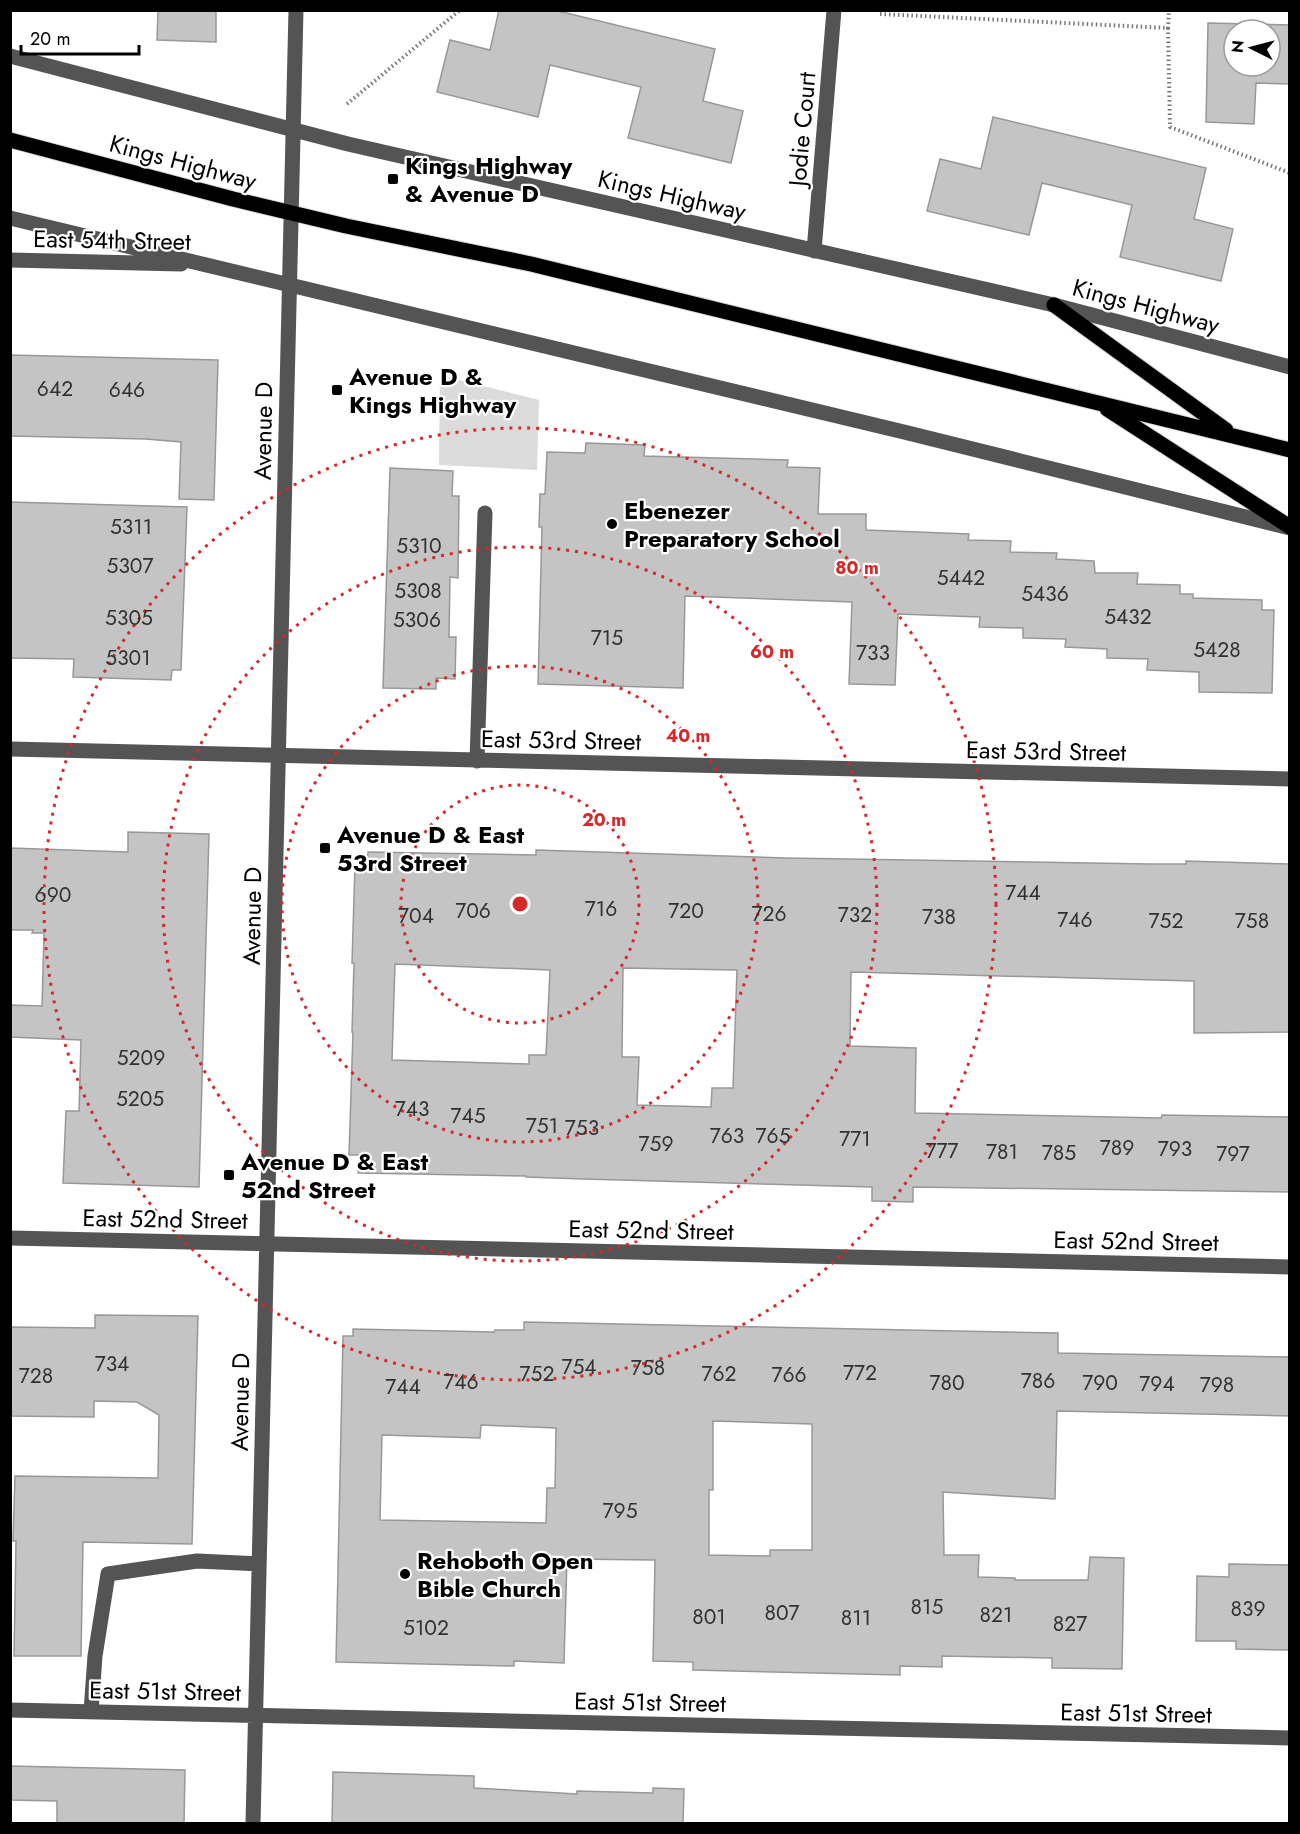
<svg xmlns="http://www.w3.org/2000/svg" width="1300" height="1834" font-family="Jost,sans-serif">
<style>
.green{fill:#dbdbdb}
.building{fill:#c4c4c4;stroke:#989898;stroke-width:1.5;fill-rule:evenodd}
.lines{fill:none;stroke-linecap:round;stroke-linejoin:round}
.major-casing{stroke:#dbdbdb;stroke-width:17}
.path{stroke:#767676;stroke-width:4;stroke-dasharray:1.5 3;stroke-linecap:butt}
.minor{stroke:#545454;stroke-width:15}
.major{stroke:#000;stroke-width:15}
.ring{fill:none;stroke:#d62828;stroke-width:3;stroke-dasharray:3 6}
.poi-dot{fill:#000;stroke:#fff;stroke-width:2}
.labels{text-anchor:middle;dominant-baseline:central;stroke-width:4.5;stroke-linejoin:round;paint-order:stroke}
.number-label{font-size:21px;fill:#313131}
.street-label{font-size:24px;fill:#000;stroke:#fff}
.poi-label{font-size:24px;font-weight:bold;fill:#000;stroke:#fff;text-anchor:start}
.centre{fill:#d62828;stroke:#fff;stroke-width:3}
.ring-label{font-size:18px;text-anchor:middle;font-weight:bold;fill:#d62828;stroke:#fff;stroke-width:4.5;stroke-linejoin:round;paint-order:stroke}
</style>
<rect width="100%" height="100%" fill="#fff"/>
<path class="green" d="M440,375L539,400L537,470L439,465Z"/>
<path class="building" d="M158,10H216V42L157,40Z
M499,10H554L715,49L703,101L743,111L731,163L628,138L641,87L550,65L538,117L437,92L450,40L490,50Z
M1208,23L1290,25V84L1256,83L1254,124L1206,122ZM1234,30H1270V66H1234Z
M993,117L1206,168L1194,219L1233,229L1221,281L1120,257L1132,205L1042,183L1029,235L927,211L940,159L981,169Z
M10,355L218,360L214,500L179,499L181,442L146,439L10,436Z
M586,443L645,445L644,456L788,460L787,467L820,468L818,514H866V530L969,534L968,540L1011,541L1010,552L1057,553L1056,559L1094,561L1095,573H1138L1137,584L1180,585V594H1193V598L1262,600V610H1274L1272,693L1199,692V672L1147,670L1148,659L1107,658V649L1065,647L1066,639L1023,638V628L979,627L980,617L898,614L895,685L849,684L852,602L685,596L683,688L538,684L542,527H539L540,494H545L547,452L585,453Z
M390,468L453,471L452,496H459L458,578L450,577L449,637H456L455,679L436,678V689L383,688Z
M10,502L187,507L181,670H172L171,680L73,677L74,659L10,658Z
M128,832L209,834L199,1187L63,1183L66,1111H79L81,1040L10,1037V1005L42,1006L44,933H32L33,930H10V848L128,852Z
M536,850L786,858L1149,864H1186V861L1290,864V1032L1194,1033V981L851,972L850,1046L916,1048L915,1113L1161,1118L1162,1115L1290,1117V1192L913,1187V1202L872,1201V1187L583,1179L526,1177V1176L358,1173L359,1155H349L353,1032H352L354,963H352L355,865H367L368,852L536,855ZM395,964L550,970L546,1055H529V1064L392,1060ZM623,968L737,970L733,1088H712L711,1107L637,1105L639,1057H622Z
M95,1315L198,1316L192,1544L83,1542L81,1656H14L16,1541H13L15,1476L158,1478L159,1415L137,1402L94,1401V1417L10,1416V1327L95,1328Z
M524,1322L1058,1333V1353L1290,1357V1416L1057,1411L1055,1499L943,1492L944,1555H979L978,1577L1015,1578V1580H1088L1090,1557L1124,1558L1122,1669L1052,1668V1658L942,1656V1667L900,1666V1675L693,1670V1662L653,1661L655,1560L567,1559L564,1663L514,1661V1666L336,1662L343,1336H353V1329L494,1332L495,1330H524ZM713,1421L812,1424V1550H770V1556L709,1555V1490H713ZM481,1425L556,1428L555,1488H547L546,1523L380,1520L382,1435L480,1438Z
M1229,1564L1290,1565V1650L1236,1649V1641H1196L1197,1576L1229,1577Z
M10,1766L185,1770L184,1824H57V1801L10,1800Z
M333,1772L474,1776V1788L577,1794V1791L653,1793V1788L684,1789L683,1824H332Z"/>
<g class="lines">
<g class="major-casing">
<path id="major" d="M10,140L233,199L346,226L531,264L1290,450
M1054,305L1226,430
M1107,409L1290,527"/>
</g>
<path class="path" d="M880,14L1168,28L1169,10
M1168,28L1170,127L1290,173
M347,104L460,10"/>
<path class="minor" d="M10,56L348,144L1054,305L1290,367
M10,218L904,432L1290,528
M814,251L834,10
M10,260L181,264
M10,749L1290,779
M477,761L485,513
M10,1238L1290,1267
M10,1710L1290,1738
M91,1712L95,1656L108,1574L197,1561L259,1564
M253,1824L296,10"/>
<use href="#major" class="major"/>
</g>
<g class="ring">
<circle cx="520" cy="904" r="119"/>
<circle cx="520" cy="904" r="238"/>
<circle cx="520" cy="904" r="357"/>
<circle cx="520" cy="904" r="476"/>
</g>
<g class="poi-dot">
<rect x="387" y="173" width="12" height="12" rx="3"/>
<rect x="331" y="384" width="12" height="12" rx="3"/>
<circle cx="612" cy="524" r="6"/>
<rect x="319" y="842" width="12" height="12" rx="3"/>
<rect x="223" y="1169" width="12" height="12" rx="3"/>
<circle cx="405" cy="1574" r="6"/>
</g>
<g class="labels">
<g class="number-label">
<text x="55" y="389">642</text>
<text x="127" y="390">646</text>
<text x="131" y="527">5311</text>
<text x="419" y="546">5310</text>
<text x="130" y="566">5307</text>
<text x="961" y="578">5442</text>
<text x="418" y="591">5308</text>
<text x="1045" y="594">5436</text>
<text x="1128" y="617">5432</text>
<text x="129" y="618">5305</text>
<text x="417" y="620">5306</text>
<text x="607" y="638">715</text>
<text x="1217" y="650">5428</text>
<text x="873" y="653">733</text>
<text x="128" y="658">5301</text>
<text x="1023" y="893">744</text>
<text x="53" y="895">690</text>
<text x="601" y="909">716</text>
<text x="473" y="911">706</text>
<text x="686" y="911">720</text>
<text x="769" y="914">726</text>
<text x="855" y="915">732</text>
<text x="416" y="916">704</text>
<text x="939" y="917">738</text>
<text x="1075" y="920">746</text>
<text x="1166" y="921">752</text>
<text x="1252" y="921">758</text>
<text x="141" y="1058">5209</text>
<text x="140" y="1099">5205</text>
<text x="412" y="1109">743</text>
<text x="468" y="1116">745</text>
<text x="542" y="1126">751</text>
<text x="582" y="1128">753</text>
<text x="727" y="1136">763</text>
<text x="773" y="1136">765</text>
<text x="855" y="1139">771</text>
<text x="656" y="1144">759</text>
<text x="1117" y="1148">789</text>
<text x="1175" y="1149">793</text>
<text x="942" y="1151">777</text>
<text x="1002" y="1152">781</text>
<text x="1059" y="1153">785</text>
<text x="1233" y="1154">797</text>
<text x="112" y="1364">734</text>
<text x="579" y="1367">754</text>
<text x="648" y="1368">758</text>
<text x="860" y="1373">772</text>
<text x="537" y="1374">752</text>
<text x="719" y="1374">762</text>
<text x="789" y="1375">766</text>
<text x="36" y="1376">728</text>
<text x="1038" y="1381">786</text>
<text x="461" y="1382">746</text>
<text x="947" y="1383">780</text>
<text x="1100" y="1383">790</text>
<text x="1157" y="1384">794</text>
<text x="1217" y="1385">798</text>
<text x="403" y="1387">744</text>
<text x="620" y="1511">795</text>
<text x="927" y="1607">815</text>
<text x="1248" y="1609">839</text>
<text x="782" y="1613">807</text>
<text x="996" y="1615">821</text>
<text x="709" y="1617">801</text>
<text x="856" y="1618">811</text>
<text x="1070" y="1624">827</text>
<text x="426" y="1628">5102</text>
</g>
<g class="street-label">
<text transform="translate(802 129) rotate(-85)">Jodie Court</text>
<text transform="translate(183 162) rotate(15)">Kings Highway</text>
<text transform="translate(672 195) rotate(13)">Kings Highway</text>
<text transform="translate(112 240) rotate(1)">East 54th Street</text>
<text transform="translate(1146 306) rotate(15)">Kings Highway</text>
<text transform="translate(263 431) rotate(-89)">Avenue D</text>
<text transform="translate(561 740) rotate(1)">East 53rd Street</text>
<text transform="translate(1046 751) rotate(1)">East 53rd Street</text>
<text transform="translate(252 916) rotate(-89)">Avenue D</text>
<text transform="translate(165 1219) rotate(1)">East 52nd Street</text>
<text transform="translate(651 1230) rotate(1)">East 52nd Street</text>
<text transform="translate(1136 1241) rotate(1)">East 52nd Street</text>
<text transform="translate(240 1402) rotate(-89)">Avenue D</text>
<text transform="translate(165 1691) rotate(1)">East 51st Street</text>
<text transform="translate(650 1702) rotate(1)">East 51st Street</text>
<text transform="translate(1136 1713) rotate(1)">East 51st Street</text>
</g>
<g class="poi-label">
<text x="405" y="165">Kings Highway<tspan x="405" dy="28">&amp; Avenue D</tspan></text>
<text x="349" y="376">Avenue D &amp;<tspan x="349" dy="28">Kings Highway</tspan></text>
<text x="624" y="510">Ebenezer<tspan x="624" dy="28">Preparatory School</tspan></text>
<text x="337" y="834">Avenue D &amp; East<tspan x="337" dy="28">53rd Street</tspan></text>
<text x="241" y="1161">Avenue D &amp; East<tspan x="241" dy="28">52nd Street</tspan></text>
<text x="417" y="1560">Rehoboth Open<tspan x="417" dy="28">Bible Church</tspan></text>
</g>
</g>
<circle cx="520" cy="904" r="9" class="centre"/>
<g class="ring-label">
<text x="857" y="574">80 m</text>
<text x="772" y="658">60 m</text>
<text x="688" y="742">40 m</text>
<text x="604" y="826">20 m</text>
</g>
<rect width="1300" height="1834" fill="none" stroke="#000000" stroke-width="24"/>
<g transform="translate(1252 48) rotate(276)"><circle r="28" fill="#ffffff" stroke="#999999" stroke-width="1.5"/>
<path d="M0-4.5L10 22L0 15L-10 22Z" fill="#000000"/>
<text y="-9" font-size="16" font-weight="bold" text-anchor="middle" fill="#000000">N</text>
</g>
<path d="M21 45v9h118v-9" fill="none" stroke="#000000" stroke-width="3"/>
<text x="30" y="45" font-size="18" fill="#000000" stroke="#ffffff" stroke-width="4.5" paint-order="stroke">20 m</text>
</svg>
